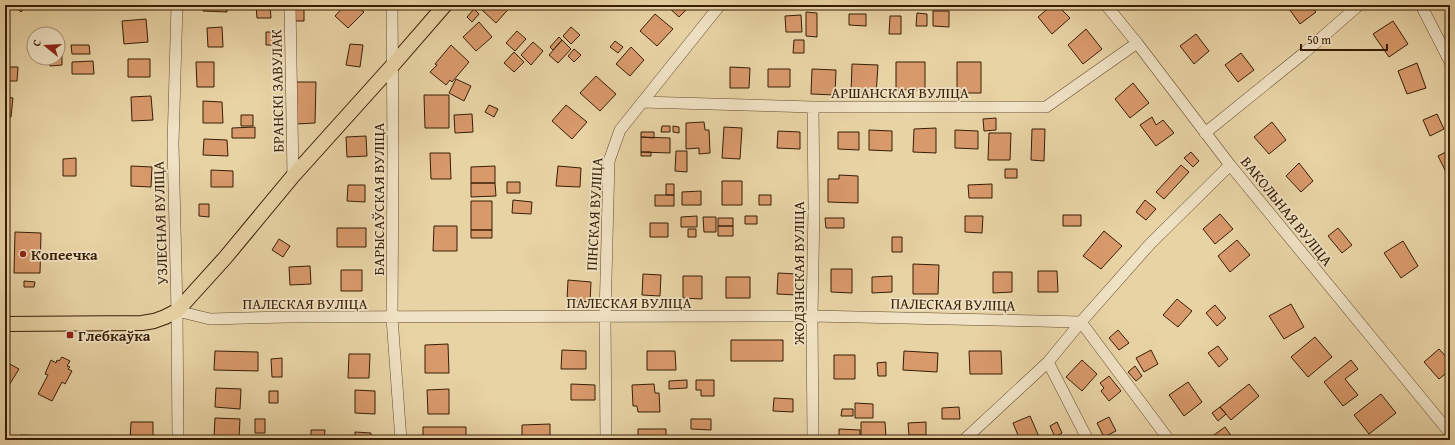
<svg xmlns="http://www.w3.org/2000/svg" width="1455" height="445" font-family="'Gentium Book Plus',serif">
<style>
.building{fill:#d8996b;stroke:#371e05}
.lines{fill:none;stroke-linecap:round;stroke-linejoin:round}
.minor-casing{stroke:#634b2d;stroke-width:12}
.major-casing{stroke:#371e05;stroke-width:16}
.minor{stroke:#f0e2c4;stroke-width:11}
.major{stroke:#e8d3a5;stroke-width:14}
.poi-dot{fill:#8f2418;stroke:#f0e2c4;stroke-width:1.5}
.labels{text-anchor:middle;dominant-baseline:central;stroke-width:3.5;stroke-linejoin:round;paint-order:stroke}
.street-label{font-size:15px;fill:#371e05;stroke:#f0e2c4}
.poi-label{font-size:15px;font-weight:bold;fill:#371e05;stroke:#f0e2c4;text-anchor:start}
</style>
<rect width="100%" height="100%" fill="#e8d3a5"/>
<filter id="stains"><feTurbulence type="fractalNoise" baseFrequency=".005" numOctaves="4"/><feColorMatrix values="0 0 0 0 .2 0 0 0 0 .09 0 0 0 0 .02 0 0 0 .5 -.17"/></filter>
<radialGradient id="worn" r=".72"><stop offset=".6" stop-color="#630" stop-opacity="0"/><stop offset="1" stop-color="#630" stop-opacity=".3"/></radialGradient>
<path class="building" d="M13,5H27L21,12Z
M204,5H227V12L203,11Z
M256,5H270L271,18H257Z
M293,5H304V21H293Z
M345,5H356L364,12L348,28L335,16Z
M487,5H512L496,23L482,10Z
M666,5H691L679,17Z
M1052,5H1057L1070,18L1052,34L1038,17Z
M1288,5H1310L1316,12L1300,24L1287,6Z
M474,9L479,14L472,22L467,17Z
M933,11H949V27L933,26Z
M806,12L817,13V37L806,36Z
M917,13L927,14V26H916Z
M655,14L673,29L657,46L640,31Z
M849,14H866V26L849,25Z
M801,15L802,32H786L785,16Z
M890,16H901V34H889Z
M146,19L148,42L124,44L122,21Z
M1393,21L1408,44L1389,57L1373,34Z
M479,22L492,37L476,51L463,37Z
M5,25L10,31L5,36Z
M222,27L223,47H208L207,28Z
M571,27L580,35L571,44L563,36Z
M1086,29L1102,49L1083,64L1068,45Z
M517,31L526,39L515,51L506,43Z
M266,32H280V45H266Z
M1196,34L1209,51L1194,64L1180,46Z
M559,37L562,40L553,50L550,47Z
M562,40L571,49L558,63L549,55Z
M794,40H804V53H793Z
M615,41L623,47L618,53L610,47Z
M533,42L543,51L531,65L521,55Z
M350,44L363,45L360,67L346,65Z
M71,45H89L90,54H72Z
M451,45L469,62L452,82L450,80L446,85L430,72L437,65L435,64Z
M631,47L644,60L630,76L616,64Z
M574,49L581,55L574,62L568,56Z
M514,52L524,62L514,72L504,63Z
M58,53H62V65L50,66V58H58Z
M1241,53L1254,70L1238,82L1225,65Z
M128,59H150V77H128Z
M93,61L94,74H72V62Z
M196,62H214V87H197Z
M896,62H925V90H896Z
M957,62H981V93H957Z
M1417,63L1426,88L1407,94L1398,71Z
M852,64L878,65L876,95L851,93Z
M5,67H18L17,81H5Z
M730,67L750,68L749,88H730Z
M768,69H790V87H768Z
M812,69L836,70L835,95L811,94Z
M596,76L616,94L600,111L580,93Z
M456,79L471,86L464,101L449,93Z
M296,82H316L315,123L296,124Z
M1133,83L1149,103L1130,118L1115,99Z
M424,95H449V128H425Z
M151,96L153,120L132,121L131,97Z
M5,97L13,98L11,117L5,116Z
M203,101L222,102L223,123H203Z
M489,105L498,109L494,117L485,112Z
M566,105L587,122L572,139L552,121Z
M472,114L473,132L455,133L454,115Z
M1437,114L1444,129L1430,136L1423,120Z
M241,115H253V126H241Z
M1152,117L1156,125L1163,120L1174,133L1156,146L1140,125Z
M996,118V130L984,131L983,119Z
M704,122L705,130H709L710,153L699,154V148L686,149V123Z
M1272,122L1286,140L1269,154L1254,137Z
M662,126H670V132H661Z
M673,126L679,127V133L673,132Z
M255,127V138H232V128Z
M724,127L742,128L740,159L722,158Z
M936,128V153L913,152L914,129Z
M1032,129H1045L1044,161L1031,160Z
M869,130L892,131V151L869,150Z
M955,130L978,131V149L955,148Z
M778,131L800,132V149L777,148Z
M641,132H654V138L641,137Z
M838,132H859V150L838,149Z
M989,133H1011L1010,160H988Z
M366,136L367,156L347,157L346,137Z
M641,137L670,138V153L641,152Z
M204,139L227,140L228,156L203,155Z
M1450,150V180L1438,156Z
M676,151H687V172L675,171Z
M641,152H651V156H641Z
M1191,152L1199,161L1193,167L1184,158Z
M430,153H450L451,179H431Z
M76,158V176H63V159Z
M1299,163L1313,181L1301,192L1286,176Z
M1181,165L1189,172L1164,199L1156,192Z
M131,166L152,167L151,187L131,186Z
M495,166V183H471V167Z
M558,166L581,168L580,187L556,186Z
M1005,169H1017V178H1005Z
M211,170L233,171V187H211Z
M839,175L858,176V203L828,202V179H839Z
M722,181H742V205H722Z
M507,182H520V193H507Z
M471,183H495L496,196L471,197Z
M666,184H674V195H666Z
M992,184V198H969L968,185Z
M348,185H365V202L347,201Z
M701,191V205H682V192Z
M655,195H674V206H655Z
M759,195H771V205H759Z
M513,200L532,202L531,214L512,213Z
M1145,200L1156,209L1146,220L1136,212Z
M471,201H492V230H471Z
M199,204H209V217L199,216Z
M1220,214L1233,229L1215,244L1203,229Z
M1063,215H1081V226H1063Z
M697,216V227H681V217Z
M745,216H757V224H745Z
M965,216H983L982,233L965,232Z
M703,217H716V232H704Z
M718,218H733V226H718Z
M825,218H844V228H826Z
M650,223H668V237H650Z
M434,226H457V251H433Z
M718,226H733V236H718Z
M337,228H366V247H337Z
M1338,228L1352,245L1342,253L1328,236Z
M688,229H696V237H688Z
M471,230H492V238H471Z
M1104,231L1122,246L1101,269L1083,256Z
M15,232L41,233L40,273H14Z
M892,237H902V252H892Z
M279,239L290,246L283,257L272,250Z
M1237,240L1250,255L1230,272L1218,256Z
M1403,241L1418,266L1401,278L1384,253Z
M913,264L939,265L938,294H913Z
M310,266L311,284L290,285L289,267Z
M831,269H852V293L831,292Z
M341,270H362V291H341Z
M1038,271H1057L1058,292H1038Z
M993,272H1012V292L993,293Z
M778,273L797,274V295L777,294Z
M643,274L661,275L660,296L642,295Z
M683,276H702V299L683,298Z
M892,276V292L872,293V277Z
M726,277H750V298H726Z
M568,280L591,282L590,302L567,300Z
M24,281L35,282L34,287H24Z
M1177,299L1192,311L1178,327L1163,315Z
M1291,304L1304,327L1284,339L1269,316Z
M1215,305L1226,318L1217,326L1206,313Z
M1118,330L1129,343L1119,350L1109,338Z
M1315,337L1332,357L1308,377L1291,357Z
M731,340H783V361H731Z
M448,344L449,373H425V345Z
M1218,346L1228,359L1219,367L1208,353Z
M1439,349L1450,361V370L1439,379L1424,362Z
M562,350L586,351V369H561Z
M1151,350L1158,364L1144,372L1136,358Z
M215,351L258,352V371L214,370Z
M647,351H675L676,370H647Z
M904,351L938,353L937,372L903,370Z
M969,351H1001L1002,374H970Z
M349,354H370L369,378H348Z
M834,355H855V379H834Z
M62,357L70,361L67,366L70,367L68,369L72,371L65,384L62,382L52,401L38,394L48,375L45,374L51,360L56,363L57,360L59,361Z
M282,358V377H272L271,359Z
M1082,360L1097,374L1082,391L1066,377Z
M1351,360L1358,369L1345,379L1358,395L1343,406L1324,382Z
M886,362V376H878L877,363Z
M8,363L19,369L6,390L5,389V367Z
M1135,366L1142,376L1136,381L1128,372Z
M1109,376L1121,391L1109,401L1101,391L1104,388L1100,383Z
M687,380V388L669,389V381Z
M696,380H714V396H701V390H696Z
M1188,382L1202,402L1184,416L1169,395Z
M571,384L595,385V400H571Z
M654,384L655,393H659L660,412H638L637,406H633L632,385Z
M1249,384L1259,396L1231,420L1220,407Z
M216,388L241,389L240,409L215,407Z
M449,389V414H428L427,390Z
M355,390L375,391V414L355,413Z
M269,391H278V403H269Z
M1381,394L1396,413L1369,434L1354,415Z
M774,398L793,399V412L773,411Z
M855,403L873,404V418H855Z
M959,407L960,419H942V408Z
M1220,407L1226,414L1218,421L1212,413Z
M842,409H853V416H841Z
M1030,416L1040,439L1020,440L1013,423Z
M1109,417L1116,431L1104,437L1097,423Z
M215,418L240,419L239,438L214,437Z
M255,419H265V433H255Z
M691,419H711V430L691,429Z
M131,422H153V440H130Z
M861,422H885L886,437L861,438Z
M926,422V435H909L908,423Z
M1057,422L1062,433L1055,437L1050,426Z
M550,424V440H522V425Z
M423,427H466V440H423Z
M1225,427L1234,440H1207Z
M638,429H666V440H638Z
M839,429L860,430V440H863H839Z
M311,430H325L324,440H311Z
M355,432L371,433V440H355Z
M20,435L45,436V440H19Z
M1404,435L1409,440H1398Z"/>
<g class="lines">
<g class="minor-casing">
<path id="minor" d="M177,5L173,144L177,311L178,440
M290,5L293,176
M392,5L393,152L392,318L401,440
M1106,5L1137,43L1230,165L1450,433
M1421,5L1450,62
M642,102L813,107H1046L1137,43
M813,107L814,208L812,316L813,440
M1205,133L1304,53L1359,5
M177,311L210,319L288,317L812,316L1081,322L1169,440
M1048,362L1088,440
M606,440L605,317L609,161L620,130L720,5
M964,440L1048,362L1081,322L1150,244L1230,165"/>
</g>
<g class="major-casing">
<path id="major" d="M5,324L142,323L154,321L165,317L177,311L225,258L293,176L392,66L445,5"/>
</g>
<use href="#minor" class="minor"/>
<use href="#major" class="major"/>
</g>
<g class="poi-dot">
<circle cx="23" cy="254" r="4"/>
<rect x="66" y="331" width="8" height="8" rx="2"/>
</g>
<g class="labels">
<g class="street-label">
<text transform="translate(277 91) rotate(-91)">БРАНСКІ ЗАВУЛАК</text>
<text x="900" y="92">АРШАНСКАЯ ВУЛІЦА</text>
<text transform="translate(378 199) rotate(-90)">БАРЫСАЎСКАЯ ВУЛІЦА</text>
<text transform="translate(1287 211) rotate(51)">ВАКОЛЬНАЯ ВУЛІЦА</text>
<text transform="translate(594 214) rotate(-87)">ПІНСКАЯ ВУЛІЦА</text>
<text transform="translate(160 223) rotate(-92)">УЗЛЕСНАЯ ВУЛІЦА</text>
<text transform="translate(798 273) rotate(-90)">ЖОДЗІНСКАЯ ВУЛІЦА</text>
<text x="629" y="302">ПАЛЕСКАЯ ВУЛІЦА</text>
<text x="305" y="303">ПАЛЕСКАЯ ВУЛІЦА</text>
<text transform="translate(953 304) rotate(1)">ПАЛЕСКАЯ ВУЛІЦА</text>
</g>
<g class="poi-label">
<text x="31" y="254">Копеечка</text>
<text x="78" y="335">Глебкаўка</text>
</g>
</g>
<rect width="1455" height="445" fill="none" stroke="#e8d3a5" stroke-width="20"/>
<rect x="6" y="6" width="1443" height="433" fill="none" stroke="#371e05" stroke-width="2"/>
<rect x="10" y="10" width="1435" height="425" fill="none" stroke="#371e05"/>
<g transform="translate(46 46) rotate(288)"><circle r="19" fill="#f0e2c4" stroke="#a69478"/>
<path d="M0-3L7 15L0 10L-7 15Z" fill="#8f2418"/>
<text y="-6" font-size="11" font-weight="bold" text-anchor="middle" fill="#371e05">С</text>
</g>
<path d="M1301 44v6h86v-6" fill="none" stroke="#371e05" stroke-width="2"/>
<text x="1307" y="44" font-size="12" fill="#371e05" stroke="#f0e2c4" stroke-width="3" paint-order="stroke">50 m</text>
<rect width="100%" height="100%" filter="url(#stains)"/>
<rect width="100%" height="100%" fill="url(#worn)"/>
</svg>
